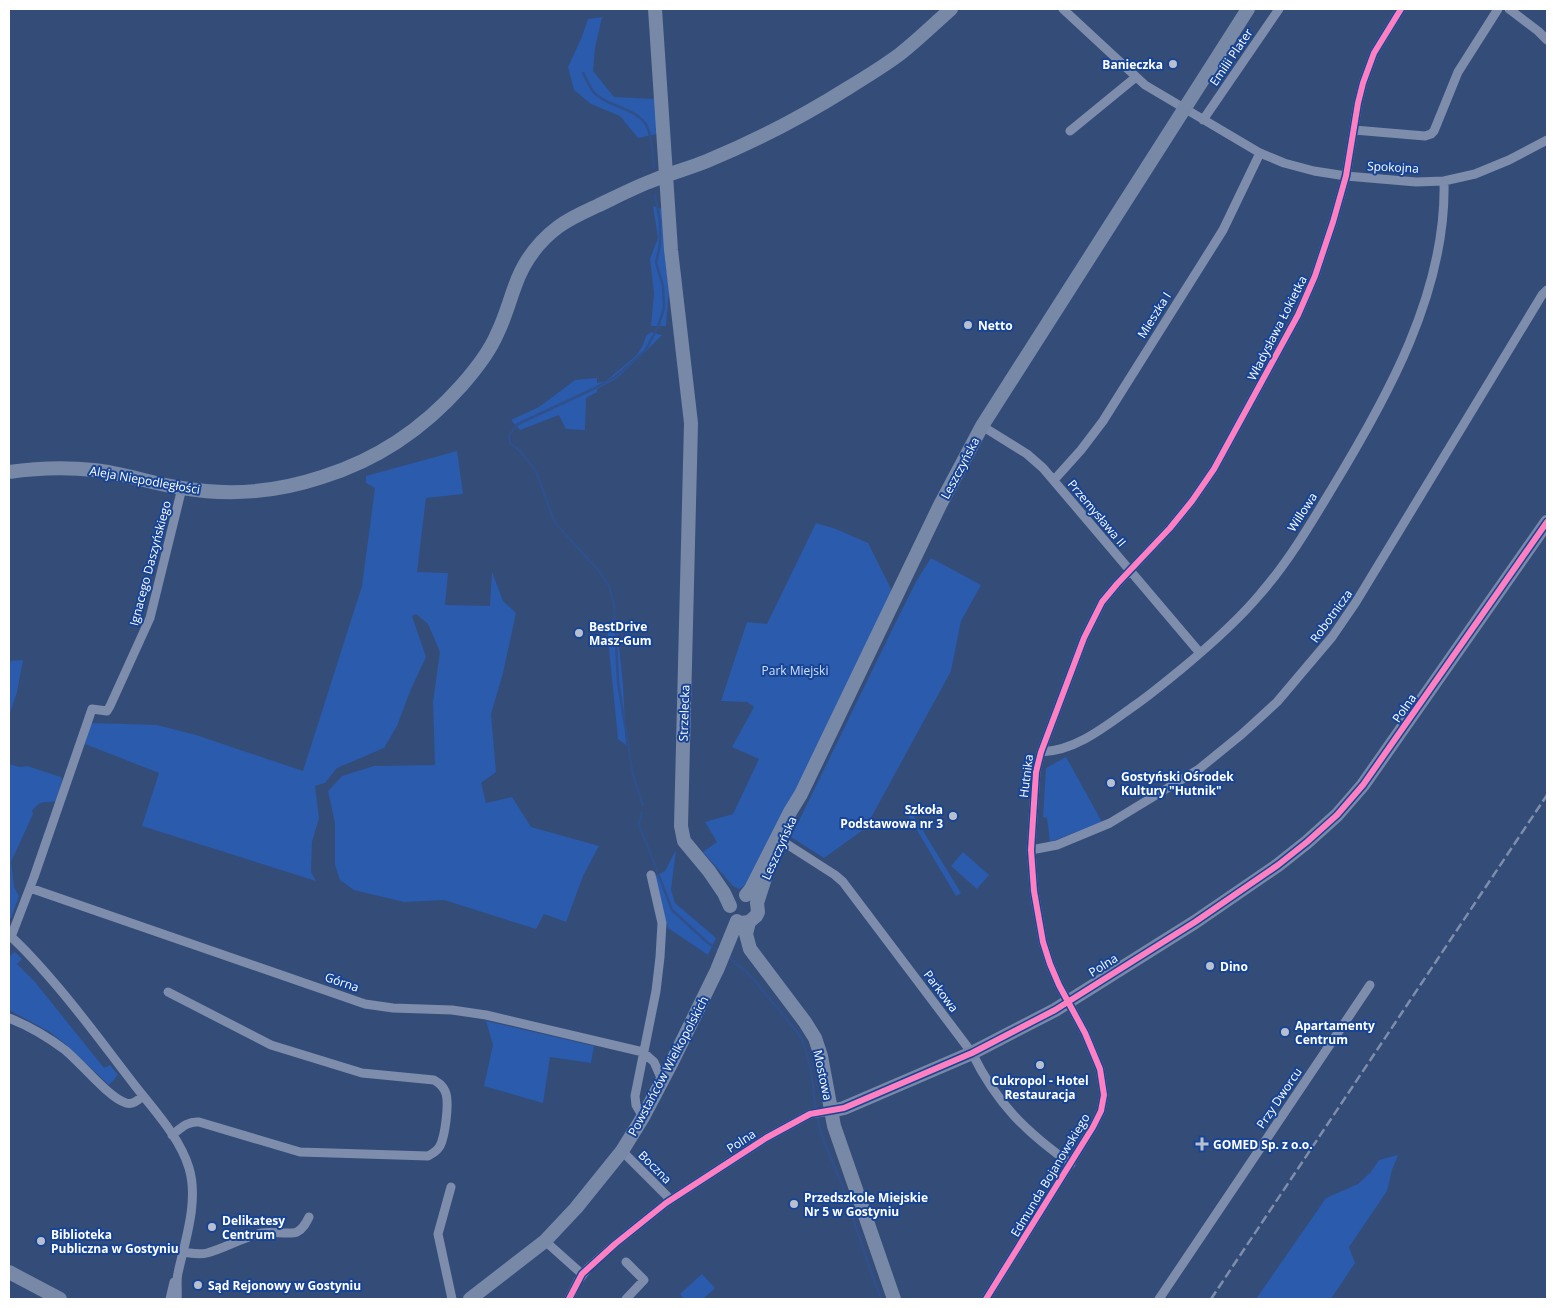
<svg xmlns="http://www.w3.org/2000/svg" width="1556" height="1308" font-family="'Open Sans',sans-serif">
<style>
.green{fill:#2b5bac}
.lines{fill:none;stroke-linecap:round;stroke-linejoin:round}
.stream{stroke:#30508b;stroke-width:2.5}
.street{stroke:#7d8dab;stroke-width:9}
.secondary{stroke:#7888a7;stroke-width:14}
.rail{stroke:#7d8dab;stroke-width:2.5;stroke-dasharray:9 4;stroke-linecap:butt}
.cycleway-casing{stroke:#174495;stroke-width:9}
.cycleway{stroke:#ff80c0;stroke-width:6}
.poi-dot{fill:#b8c0d0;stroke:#174495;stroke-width:2}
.labels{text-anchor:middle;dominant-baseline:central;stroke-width:4;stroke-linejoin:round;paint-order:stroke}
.street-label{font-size:12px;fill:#fff;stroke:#174495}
.poi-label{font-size:12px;font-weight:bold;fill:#fff;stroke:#174495;text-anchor:start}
.park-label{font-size:12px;fill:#cfe0fc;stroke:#174495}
</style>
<rect width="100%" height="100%" fill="#344c78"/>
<path class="green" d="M602,17L595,48L593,71L614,97L656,99L657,134L638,138L620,116L591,104L574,90L568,67L581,39L588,19Z
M653,206L662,209L664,223V251L669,290L666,326H651L654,293L650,259L658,238Z
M651,332L662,335L642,355L617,378L597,389V392L586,398L585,430L566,429L559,415L520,430L511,420L539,407L575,380L597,378V383L606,381L637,355L643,345L646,336Z
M457,451L463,494L426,498L417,572L448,573L445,605L490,606L492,572L503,601L516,613L503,673L491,714L496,772L481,783L486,803L512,797L531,827L599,846L583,876L566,922L544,914L536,929L444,900L404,902L354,890L340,880L335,865V823L328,791L342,776L374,766L435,765L433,702L440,652L428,624L416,614L412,616L426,657L411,689L397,726L384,748L337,768L325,783L315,786L319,818L312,842L311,872L316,881L142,826L159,773L85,744L91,723L157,725L196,735L303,771L362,586L375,488L366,483V476Z
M816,523L836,529L868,543L892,591L797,792L747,884L739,889L733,886L703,852L717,842L705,822L733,814L759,759L732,747L754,707L747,702L721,701L747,622L767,624Z
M931,558L981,585L961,621L951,671L872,816L863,830L824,858L791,837L891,632L917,580Z
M617,627L623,684L626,745L618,739L607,628Z
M23,660L17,692L9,716V661Z
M1066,757L1102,822L1050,842L1047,818L1043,817L1046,768Z
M9,764L20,767L27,766L61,777L62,781L56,801C44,804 42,798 32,811L33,814L11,862L14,887L19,896L11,918H9Z
M912,813L961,893L956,896L908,815Z
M676,850L671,890L675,903L716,938L708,955L668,928L654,877L665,871Z
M963,852L989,875L977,889L951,866Z
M15,952L22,959L17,964L35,982L104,1068L110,1065L118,1075L109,1085L64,1043L50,1032L9,1010V956Z
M486,1021L594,1046L591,1063L550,1057L543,1103L484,1086L493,1045Z
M1398,1155L1392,1170L1387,1191L1349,1247L1355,1263L1331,1299H1256L1326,1198L1358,1184L1370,1173L1379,1160Z
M702,1274L715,1288L703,1299H684L680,1294Z"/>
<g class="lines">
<path class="stream" d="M583,73C586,78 589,85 592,90C605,107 632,106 645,123C652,132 653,157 654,168
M643,806L633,775L618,682L614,604L609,586L599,571L555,523L535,469L520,451L510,443L509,435L518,424L593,389L615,377L645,351L658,327L664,308L663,286L656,263L660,244V222L655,196
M642,813L639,825L657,870
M659,876L672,910L708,943L721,952
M727,956L750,975L798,1033C812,1056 812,1084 816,1110
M817,1115C820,1137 832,1159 840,1180C854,1219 866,1260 881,1299"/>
<path class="street" d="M1063,9L1145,85L1260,153L1284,163L1314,171L1346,176L1416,182L1444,181L1475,174L1509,160L1547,140
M1509,9L1538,31L1547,40
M1203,120L1279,9
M1354,130L1425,136L1431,134L1434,131L1458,72L1498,9
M1070,131L1136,77
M982,426L1027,454L1043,468L1200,653
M1054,480L1081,450L1103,421L1223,230L1260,153
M1041,752C1076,751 1106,726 1134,706C1150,695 1164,683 1179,671C1208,647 1237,622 1261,593C1288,562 1310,525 1331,490C1387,398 1447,291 1444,181
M782,841L835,875L843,882L972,1053C997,1104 1026,1132 1071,1164
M1031,850L1057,845L1110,823L1199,769L1242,734L1277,702L1332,637L1356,602L1542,295L1547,290
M30,888L365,1004L393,1008L452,1010L486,1015L643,1052L654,1062L662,1080
M9,935C24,948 38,964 51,979C80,1012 106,1048 133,1083C152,1108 180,1137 189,1168C199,1201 185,1241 178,1273C176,1281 178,1291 177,1299
M11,937L34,877L92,709L107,711L110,706L150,618L182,488
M168,992L271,1045L362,1073L434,1080C439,1083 442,1085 445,1091C450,1101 445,1136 440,1146C437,1151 434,1153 428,1156L300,1152L199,1122C188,1121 181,1128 172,1135
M9,1018C29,1026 48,1037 65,1050C81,1063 109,1098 126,1103C133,1105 138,1100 143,1096
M643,1117L636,1105L635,1096L656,991L660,957L662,923L651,875
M622,1151L671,1200
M451,1187L438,1234L452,1299
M545,1241L582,1274
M183,1252C191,1253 199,1255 207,1253C226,1248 243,1237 262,1233C271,1231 291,1235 297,1232C303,1229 306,1223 309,1217
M626,1262L644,1280L626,1299
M170,1299L174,1282
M569,1299L578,1281L588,1268L615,1244L666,1203L766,1138L810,1114L831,1111
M986,1299L1093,1127L1101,1111L1104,1095L1100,1069L1085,1033L1059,985L1050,964L1043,942L1034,891L1031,850L1036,772L1041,752L1084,638L1102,602L1117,584L1170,528L1192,501L1214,469L1298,315L1315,276L1333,222L1346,176L1358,103L1363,83L1374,53L1401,9
M1159,1299L1370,985"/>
<path class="secondary" d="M655,9L671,250L691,423L681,826L684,841L709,871L724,893L730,906
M9,472C37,468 65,467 94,470C124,473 152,484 182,488C229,496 277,492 322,477C377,460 424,428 462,385C476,369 489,353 497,334C505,318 509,302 515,286C523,263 538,242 558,227C570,218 584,212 597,206C616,197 635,187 654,180C671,173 690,168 707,161C758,140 802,117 848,88C866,77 884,66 900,54C918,40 934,24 951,9
M746,895L751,889L790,812L801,794L940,505L982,426L1248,9
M749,922L746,934L750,949L805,1022L815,1038L821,1056L834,1126L894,1299
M740,923L749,922L756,916L758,912L757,903L765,878
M831,1111L844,1108L972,1053L1055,1010L1195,922L1278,865L1307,842L1337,815L1363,785L1547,522
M9,1272L60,1299
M470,1299L545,1241L576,1208L622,1151L643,1117L672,1062L717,970L737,921"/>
<path class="rail" d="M1211,1299L1547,795"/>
<g class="cycleway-casing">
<path id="cycleway" d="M569,1299L582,1274L615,1244L666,1203L766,1138L810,1114L844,1108L972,1053L1055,1010L1195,922L1278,865L1307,842L1337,815L1363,785L1547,522
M986,1299L1093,1127L1101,1111L1104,1095L1100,1069L1085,1033L1059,985L1050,964L1043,942L1034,891L1031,850L1036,772L1041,752L1084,638L1102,602L1117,584L1170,528L1192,501L1214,469L1298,315L1315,276L1333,222L1346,176L1358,103L1363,83L1374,53L1401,9"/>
</g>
<use href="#cycleway" class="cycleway"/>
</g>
<g class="poi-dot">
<circle cx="1173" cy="64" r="5"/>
<circle cx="968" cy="325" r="5"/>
<circle cx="579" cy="633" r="5"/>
<circle cx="1111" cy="783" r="5"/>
<circle cx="953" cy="816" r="5"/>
<circle cx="1210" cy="966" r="5"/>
<circle cx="1285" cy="1032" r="5"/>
<circle cx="1040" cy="1065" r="5"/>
<path d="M1199.5 1136.5h5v5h5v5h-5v5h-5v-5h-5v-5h5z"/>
<circle cx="794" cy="1204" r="5"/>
<circle cx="212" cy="1227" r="5"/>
<circle cx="41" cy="1241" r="5"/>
<circle cx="198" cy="1285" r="5"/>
</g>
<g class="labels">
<g class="street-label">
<text transform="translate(1231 57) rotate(-56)">Emilii Plater</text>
<text transform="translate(1393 167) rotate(3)">Spokojna</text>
<text transform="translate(1154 315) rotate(-58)">Mieszka I</text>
<text transform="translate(1277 328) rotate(-63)">Władysława Łokietka</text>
<text transform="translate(960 468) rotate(-62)">Leszczyńska</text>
<text transform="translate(145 480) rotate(10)">Aleja Niepodległości</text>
<text transform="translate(1302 512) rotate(-57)">Willowa</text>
<text transform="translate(1097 513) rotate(50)">Przemysława II</text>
<text transform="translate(150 563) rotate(-75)">Ignacego Daszyńskiego</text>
<text transform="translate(1331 616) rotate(-54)">Robotnicza</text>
<text transform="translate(1404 708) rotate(-55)">Polna</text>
<text transform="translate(684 713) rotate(-88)">Strzelecka</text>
<text transform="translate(1026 776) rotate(-83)">Hutnika</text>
<text transform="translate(779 848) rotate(-66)">Leszczyńska</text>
<text transform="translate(1103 965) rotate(-32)">Polna</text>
<text transform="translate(342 982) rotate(19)">Górna</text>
<text transform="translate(941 991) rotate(53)">Parkowa</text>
<text transform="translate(668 1066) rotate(-62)">Powstańców Wielkopolskich</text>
<text transform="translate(823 1075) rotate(78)">Mostowa</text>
<text transform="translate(1279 1098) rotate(-56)">Przy Dworcu</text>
<text transform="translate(741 1141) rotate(-33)">Polna</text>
<text transform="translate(655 1167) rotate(45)">Boczna</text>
<text transform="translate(1050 1175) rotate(-59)">Edmunda Bojanowskiego</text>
</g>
<g class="poi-label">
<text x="1163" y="64" text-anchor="end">Banieczka</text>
<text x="978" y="325">Netto</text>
<text x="589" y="626">BestDrive<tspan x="589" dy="14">Masz-Gum</tspan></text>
<text x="1121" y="776">Gostyński Ośrodek<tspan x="1121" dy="14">Kultury "Hutnik"</tspan></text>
<text x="943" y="809" text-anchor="end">Szkoła<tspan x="943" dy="14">Podstawowa nr 3</tspan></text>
<text x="1220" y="966">Dino</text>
<text x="1295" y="1025">Apartamenty<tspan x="1295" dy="14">Centrum</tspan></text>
<text x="1040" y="1080" text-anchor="middle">Cukropol - Hotel<tspan x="1040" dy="14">Restauracja</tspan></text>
<text x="1213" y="1144">GOMED Sp. z o.o.</text>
<text x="804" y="1197">Przedszkole Miejskie<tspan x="804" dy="14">Nr 5 w Gostyniu</tspan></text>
<text x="222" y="1220">Delikatesy<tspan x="222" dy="14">Centrum</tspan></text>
<text x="51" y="1234">Biblioteka<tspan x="51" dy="14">Publiczna w Gostyniu</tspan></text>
<text x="208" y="1285">Sąd Rejonowy w Gostyniu</text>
</g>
<g class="park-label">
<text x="795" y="670">Park Miejski</text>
</g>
</g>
<rect width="1556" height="1308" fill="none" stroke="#ffffff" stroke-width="20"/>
</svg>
